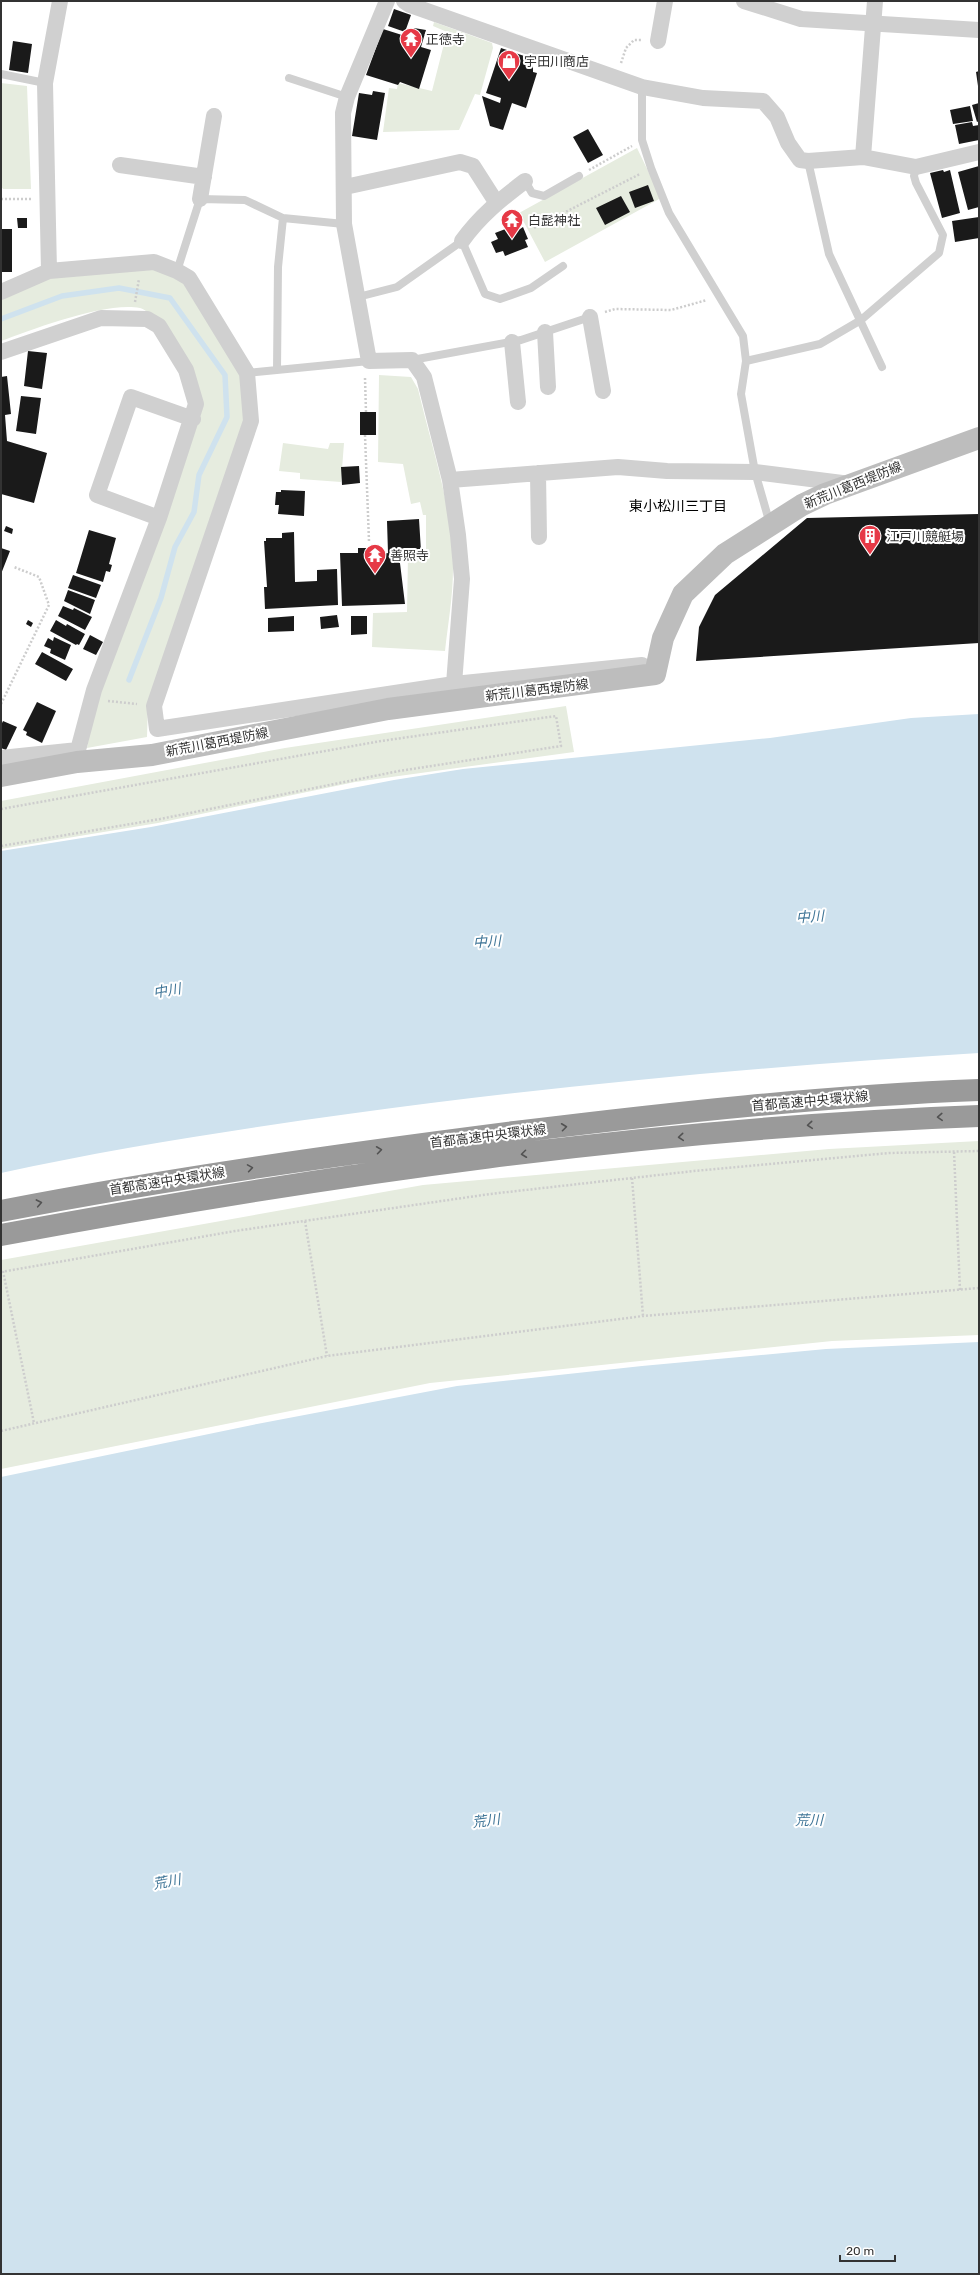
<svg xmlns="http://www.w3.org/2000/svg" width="980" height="2275" font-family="Rubik,'Noto Sans JP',sans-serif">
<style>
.green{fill:#e6ecdf}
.water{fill:#cfe2ee}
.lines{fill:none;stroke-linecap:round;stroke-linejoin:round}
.stream{stroke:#cfe2ee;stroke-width:5.5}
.building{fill:#1a1a1a}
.path{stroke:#cdcdcd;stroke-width:2.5;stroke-dasharray:2 2;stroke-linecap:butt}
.lane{stroke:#d0d0d0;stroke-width:8}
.street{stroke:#d0d0d0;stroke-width:16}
.secondary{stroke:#bdbdbd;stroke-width:22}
.highway{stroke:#9a9a9a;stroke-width:22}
.oneway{stroke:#525252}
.labels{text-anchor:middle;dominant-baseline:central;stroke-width:4;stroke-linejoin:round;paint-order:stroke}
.poi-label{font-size:13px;fill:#333;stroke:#fff;text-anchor:start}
.street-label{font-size:13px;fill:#333;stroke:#fff}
.neighbourhood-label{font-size:14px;fill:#000;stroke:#fff}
.water-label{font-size:14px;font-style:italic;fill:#3f7597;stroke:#fff}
</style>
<rect width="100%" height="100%" fill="#fff"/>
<path class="green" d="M434,22L492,43L493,48L480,95L475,94L459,130L383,132L389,88L397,89L398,83L432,91L447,32L433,26Z
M1,83L27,86L31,189H3L1,186Z
M637,148L661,198L545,262L519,213Z
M156,268L186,282L242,373L246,420L148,702L147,737L87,748L96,700L200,413L153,315C149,313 144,309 140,308C107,301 33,329 1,341V298L50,277Z
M379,375L411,377L418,389C431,445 454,511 453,569C453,596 448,624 445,651L372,647L373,613L407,612L408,556H426V515H423L420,502L411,504L403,464L378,462Z
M283,443L328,449L330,443H344L341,482L300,479V473L279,471Z
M566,706L574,752L355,782L158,823L1,849V801L285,748Z
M979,1141V1335L832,1341L430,1383L1,1469V1260L423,1185L829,1149Z"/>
<path class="water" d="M979,714V1053C768,1066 558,1085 348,1114C232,1130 115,1148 1,1173V851L151,827L394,780L463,769L770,738L911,718Z
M979,1342V2274H1V1477L257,1424L457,1386L642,1366L826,1349Z"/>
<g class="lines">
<path class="stream" d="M1,319L62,296L119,288L170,298L225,375L227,417L199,475L194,512L175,547L161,598L129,680"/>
</g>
<path class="building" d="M394,9L411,15L405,32L388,26Z
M414,28L426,30L421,47L431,50L419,89L400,82L398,85L366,75L383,29L402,35L400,40L410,43Z
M13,41L32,44L28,73L9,70Z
M501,48L533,59V72L537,73L526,108L512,103L503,130L490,126L482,96L500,103L501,98L486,93Z
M979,71V86H978L976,72Z
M373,91L385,93L377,140L352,136L359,93L372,95Z
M979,103V121L977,122L972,105Z
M970,106L973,121L953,124L950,110Z
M972,122L973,126L979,125V140L959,144L955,125Z
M588,129L603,155L588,163L573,137Z
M979,166V207L968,210L958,172Z
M943,170L944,172L950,170L960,213L942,218L930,173Z
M648,185L654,201L635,208L629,192Z
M621,196L630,212L605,225L596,208Z
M979,217V238L955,242L952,221Z
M17,218H27V228H18Z
M518,224L520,229L523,227L528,239L525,240L528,247L505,256L503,251L496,253L491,242L498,239L495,233Z
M1,229H12V272H1Z
M28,351L47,353L42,389L24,386Z
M7,376L11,414L5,415L7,441L47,453L34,503L1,494V377Z
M21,396L41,398L36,434L16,431Z
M360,412H376V435H360Z
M359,466L360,483L342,485L341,467Z
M281,490L305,491L304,516L278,514L279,505H275L276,492H281Z
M979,514V643L696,661L699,627L715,595L807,518Z
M419,519L421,551H415L414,554L399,555L405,604L342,606L340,553H358V548H382L384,554L388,553L387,521Z
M6,526L13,529L12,534L4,531Z
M89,530L116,538L109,564L112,565L110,572L106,571L103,582L76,573Z
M294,532L295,582L317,581V570L337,569L338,605L265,609L264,587H267L264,541H266V538H282V533Z
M1,548L10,551L1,574Z
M73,575L101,585L96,598L68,588Z
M68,590L95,600L90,614L64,601Z
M63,606L73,610L74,608L92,617L85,630L58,616Z
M337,615L339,627L321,629L320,617Z
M294,616V631L268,632V618Z
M351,616H367V634L351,635Z
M28,620L33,623L31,627L26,624Z
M56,620L66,626L67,624L85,634L79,645L77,644L76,645L50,631Z
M90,635L103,642L96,655L83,649Z
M54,637L71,645L65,660L50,653L51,649L44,646L48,638L53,641Z
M42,652L73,669L66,681L35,664Z
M37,702L56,711L42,743L26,735L27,732L23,730Z
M3,721L17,727L6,750L1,748V725Z"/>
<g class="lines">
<path class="path" d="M621,63L626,48L634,40H642
M589,170L632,146
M1,199H32
M534,228L640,174
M135,302L139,279
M605,312L615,309L671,310L707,300
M365,378L366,412
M365,435L369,541
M108,701L137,704
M1,704L49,605L39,577L14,567
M1,809L381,741L556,716L561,746L399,771L160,819L1,846
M954,1152L960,1290
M632,1178L643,1316
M305,1221L327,1356
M3,1271L34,1423
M1,1272L235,1231L490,1194L694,1171L889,1153L979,1151
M1,1431L327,1356L643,1316L979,1288"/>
<path class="lane" d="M1,74L45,83
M289,78L347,97
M642,87V140L651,168L669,213L743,336L746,361L741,394L755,472L770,524
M808,161L829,254L882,367
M525,181L532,193L544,196L579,176
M177,271L200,199L245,200L283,218L344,224
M358,297L397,287L462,241L485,294L500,299L531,288L563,266
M412,360L521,340L590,317
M746,361L820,344L861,320L939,253L943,235L916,183L914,176L916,167
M277,370L278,267L283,218
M247,373L369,361"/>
<path class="street" d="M387,1L347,97L343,113L344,224L369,361L412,360L424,377L450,480L458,535L462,579L454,684
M404,1L410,5L642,87L703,98L763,101L777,117L788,143L800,160L808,161L863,157L916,167L979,152
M744,1L801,19L979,30
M658,41L665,1
M863,157L875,1
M120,165L204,177
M345,187L460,162L473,166L496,202
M200,199L214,116
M462,241C480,216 501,199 525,181
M49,271L45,83L60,1
M1,292L49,271L154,262L177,271L189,278L247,373L251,421L154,706L157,729L454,684L642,665
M590,317L603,391
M545,332L548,387
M512,342L518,402
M1,352L101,318L147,319L159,326L186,370L196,404L159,518L94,690L78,750L77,762
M538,473L539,537
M450,480L618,467L667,471L755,472L850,484
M159,518L97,495L131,397L193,419
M1,758L78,750"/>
<path class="secondary" d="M1,776L77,762L152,755L388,709L655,674L663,638L683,594L725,554L802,505L825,494L979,438"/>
<path class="highway" d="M1,1211C171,1178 343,1154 515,1132C669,1113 824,1096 979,1090
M1,1235C323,1175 651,1128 979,1116"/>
</g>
<defs><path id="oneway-chevron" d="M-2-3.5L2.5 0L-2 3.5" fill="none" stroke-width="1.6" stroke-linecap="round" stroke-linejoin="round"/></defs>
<g class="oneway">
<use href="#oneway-chevron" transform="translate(940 1117) rotate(177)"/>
<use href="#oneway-chevron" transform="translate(810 1125) rotate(175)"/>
<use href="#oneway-chevron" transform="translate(564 1127) rotate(-7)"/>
<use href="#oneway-chevron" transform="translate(681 1137) rotate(175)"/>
<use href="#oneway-chevron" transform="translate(379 1150) rotate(-8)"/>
<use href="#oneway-chevron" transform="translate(524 1154) rotate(173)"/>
<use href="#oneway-chevron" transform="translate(250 1168) rotate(-9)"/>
<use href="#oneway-chevron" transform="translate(39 1203) rotate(-11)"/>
</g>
<defs>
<g id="temple-pin" transform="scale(1.15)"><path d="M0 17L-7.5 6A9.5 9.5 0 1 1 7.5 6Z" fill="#e63946" stroke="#fff"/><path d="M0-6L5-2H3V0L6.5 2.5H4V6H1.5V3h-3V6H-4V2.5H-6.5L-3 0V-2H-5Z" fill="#fff"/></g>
<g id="shop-pin" transform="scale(1.15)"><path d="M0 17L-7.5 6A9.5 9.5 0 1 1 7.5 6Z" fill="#e63946" stroke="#fff"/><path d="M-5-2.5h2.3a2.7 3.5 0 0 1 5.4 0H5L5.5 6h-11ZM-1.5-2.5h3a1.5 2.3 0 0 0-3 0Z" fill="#fff"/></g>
<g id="building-pin" transform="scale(1.15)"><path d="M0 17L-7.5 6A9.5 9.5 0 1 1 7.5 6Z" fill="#e63946" stroke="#fff"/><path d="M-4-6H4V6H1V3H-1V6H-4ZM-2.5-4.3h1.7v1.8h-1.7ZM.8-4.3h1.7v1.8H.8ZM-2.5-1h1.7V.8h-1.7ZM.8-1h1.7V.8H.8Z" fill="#fff"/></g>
</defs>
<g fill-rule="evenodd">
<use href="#temple-pin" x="411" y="39"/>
<use href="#shop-pin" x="509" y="61"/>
<use href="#temple-pin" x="512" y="220"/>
<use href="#building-pin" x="870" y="536"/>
<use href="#temple-pin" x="375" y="555"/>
</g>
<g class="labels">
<g class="poi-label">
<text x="426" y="39">正徳寺</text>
<text x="524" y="61">宇田川商店</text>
<text x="528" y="220">白髭神社</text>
<text x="886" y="536">江戸川競艇場</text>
<text x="390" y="555">善照寺</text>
</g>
<g class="street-label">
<text transform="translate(853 485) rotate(-22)">新荒川葛西堤防線</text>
<text transform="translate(537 690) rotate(-7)">新荒川葛西堤防線</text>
<text transform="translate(217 742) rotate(-11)">新荒川葛西堤防線</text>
<text transform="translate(810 1101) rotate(-5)">首都高速中央環状線</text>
<text transform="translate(488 1136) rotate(-7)">首都高速中央環状線</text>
<text transform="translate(167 1181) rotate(-9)">首都高速中央環状線</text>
</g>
<g class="neighbourhood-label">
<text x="678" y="506">東小松川三丁目</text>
</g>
<g class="water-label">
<text transform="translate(810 917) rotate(-4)">中川</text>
<text transform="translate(487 942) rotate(-4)">中川</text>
<text transform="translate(167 991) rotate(-10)">中川</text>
<text x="809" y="1820">荒川</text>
<text transform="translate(486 1821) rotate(-7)">荒川</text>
<text transform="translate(167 1882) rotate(-11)">荒川</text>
</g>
</g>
<rect width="980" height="2275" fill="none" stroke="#333333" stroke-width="4"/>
<path d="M840 2255v6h55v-6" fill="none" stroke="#333333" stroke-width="2"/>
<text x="846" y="2255" font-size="12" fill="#333333" stroke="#ffffff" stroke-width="3" paint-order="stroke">20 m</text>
</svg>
